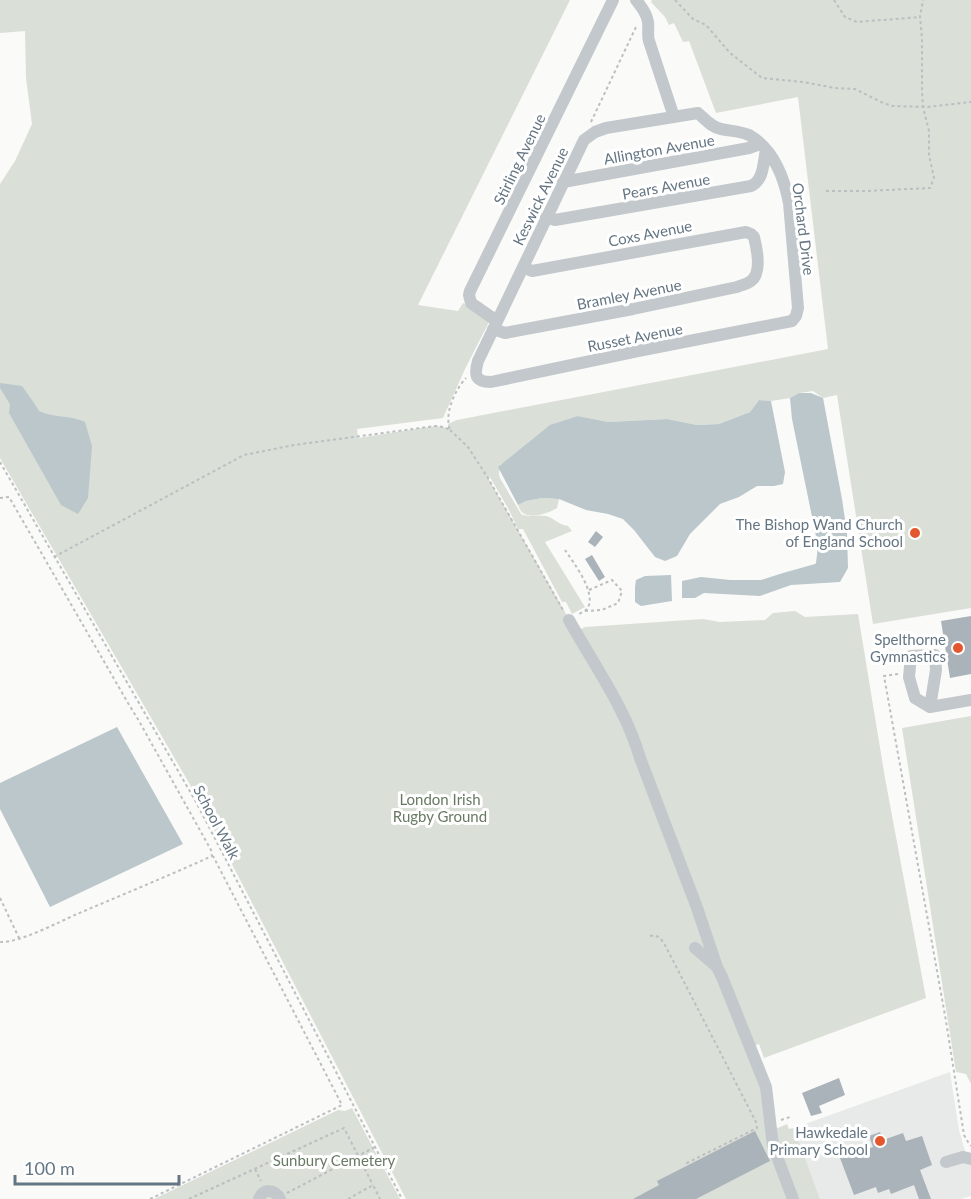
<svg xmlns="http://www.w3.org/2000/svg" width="971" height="1199" font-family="Lato,sans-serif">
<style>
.built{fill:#e8e9e9}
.green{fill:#dadfd7}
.water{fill:#bbc7cb}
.building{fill:#aab3b9}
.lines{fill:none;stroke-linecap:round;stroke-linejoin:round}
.path{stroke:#bbbfc2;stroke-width:2;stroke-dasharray:3 3;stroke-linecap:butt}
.minor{stroke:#c3c8cc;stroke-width:12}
.poi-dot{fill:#e4572e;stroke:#fff;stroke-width:2}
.labels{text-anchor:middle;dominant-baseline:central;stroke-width:6;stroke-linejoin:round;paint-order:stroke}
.street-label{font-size:15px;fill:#657683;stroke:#fff}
.poi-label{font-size:15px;fill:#657683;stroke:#fff;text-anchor:end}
.park-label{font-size:15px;fill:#687a64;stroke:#fff}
</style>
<rect width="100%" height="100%" fill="#fafaf8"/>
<path class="built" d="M950,1072L959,1130L965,1151L971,1155V1196L961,1199H820L794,1128Z"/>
<path class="green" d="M0,0H570L418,305L458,311L463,303L490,320L466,367L443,418L357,429L358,438L435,426L444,427L449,430L448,424L457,420L828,349L798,97L716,113L689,41L683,42L674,23L669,25L665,17L651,2L652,0H971V608L873,624L837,395L823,398L813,391L799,393L790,398L771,401L759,400L750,412L719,424L697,425L667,419L608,422L578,416L500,465L499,474L500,478L521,514C529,518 537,514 546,516C554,518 559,525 568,526L572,531L545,542L585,607L572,614L566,602H562L523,529H518L509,510L490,477L488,478L608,687L766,1087L771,1131L787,1124L789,1129L794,1128L820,1199H406L196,795L0,458V184L15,161L32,124L26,78L25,31L0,33Z
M542,498L559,499L557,508C549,513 532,519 523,513C521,512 519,508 518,505L526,501Z
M795,611L805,617L858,614L885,778L926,998L764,1058L759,1044L752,1047L644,760L579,630L585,627L703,619L720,622L765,620L773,613Z
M971,716V1084L966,1074L956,1072L902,728Z
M352,1108L400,1199H154L338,1110L345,1111Z"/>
<path class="water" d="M0,383L22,386L34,403L39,411C54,418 70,415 85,422L92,446L88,498L78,514L61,505L9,413L10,404L0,388Z
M799,393H811L823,398L842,499L847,533L848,568L840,582L791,585L760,596L704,593L695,598H682V581L701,577L730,580H761L783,573L815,564L816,563L818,546L792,419L790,398Z
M759,400L771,401L785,472L783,484L774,486H757L739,497L720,504L690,534L677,556L665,561L655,557L634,530L623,519L608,514L586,510L559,499L542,498L526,501L518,505L498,467L550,425L578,416L608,422L667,419L697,425L719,424L750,412Z
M671,575L672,601L641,606L635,602V587L636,580L645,576Z
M117,727L183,844L50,907L0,809V783Z"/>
<path class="building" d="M596,531L603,537L595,547L588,542Z
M592,555L605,577L599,581L585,559Z
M971,616V674L950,678L941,621Z
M839,1078L845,1095L819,1106L822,1113L811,1116L802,1093Z
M755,1131L770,1161L696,1199H633L659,1185L657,1181Z
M880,1132L883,1140L903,1133L906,1141L922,1136L932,1165L920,1170L931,1199H919L914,1185L891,1194L889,1189L878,1193L876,1187L854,1195L840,1158L873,1147L869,1136Z"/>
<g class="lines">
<path class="path" d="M675,0L693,19L706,25L730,53L762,78L803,82L835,88L855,89L883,103L893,106L927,107L971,102
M834,0L845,17L857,22L920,17
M591,122L636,27
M826,191H866L930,188L934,178L929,155V131L923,107L922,90V38L920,17L923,0
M450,430L468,447L488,478L563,610
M0,462L196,802L402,1199
M0,498L9,497L128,703L139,721L211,850L212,856C168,876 122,895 77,914C59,922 19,943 0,942
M565,550C573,562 598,594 587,609C585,611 581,613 579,614
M54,557L244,455L294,445L435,426L444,427L450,430C444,413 455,390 466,378
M585,611L602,610L618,603L622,591L612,580L589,590
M898,674L884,676L946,1021L964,1135L968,1142L971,1146
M0,898L19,938
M650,936C658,934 661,939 665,945L756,1122L757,1128L687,1163L689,1165
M781,1120L790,1117
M255,1169L261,1181
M287,1193L375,1147
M150,1199L342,1105L213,856
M189,1199L344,1128L373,1185
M348,1199L373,1185L380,1199"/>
<path class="minor" d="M636,0C641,6 647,14 648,22C649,28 647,35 649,41L674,117
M698,113C705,119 711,127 721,129C730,131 740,131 749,135C773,149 784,177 789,203L798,308L796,316L792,321L638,351L491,382C475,382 474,375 478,361L584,140L595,132L606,128Z
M563,182L749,148L760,144
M546,217L555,220L751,186C764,180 763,163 766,150
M497,321L471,303L469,295L470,291L613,0
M493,329L505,333L633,309L737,287C742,285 747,284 751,281C762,273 757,249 754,237L751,234L746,232L532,271L523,267
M569,620C594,665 626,709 640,758L696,905L717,967L722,977L766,1087L773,1146L793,1199
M930,707L936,670L935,655L911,656L909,677L915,698L930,707L971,700
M695,948L716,966
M946,1162L963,1157L971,1159
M259,1199C263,1188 275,1189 280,1199"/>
</g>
<g class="poi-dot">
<circle cx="915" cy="533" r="6"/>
<circle cx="958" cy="648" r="6"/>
<circle cx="880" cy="1141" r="6"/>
</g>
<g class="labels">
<g class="street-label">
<text transform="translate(659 149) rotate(-10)">Allington Avenue</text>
<text transform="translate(519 159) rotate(-64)">Stirling Avenue</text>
<text transform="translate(666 186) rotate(-10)">Pears Avenue</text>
<text transform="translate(540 196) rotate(-64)">Keswick Avenue</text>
<text transform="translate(804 229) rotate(83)">Orchard Drive</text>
<text transform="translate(650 233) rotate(-11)">Coxs Avenue</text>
<text transform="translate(629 294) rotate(-11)">Bramley Avenue</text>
<text transform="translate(635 337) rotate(-11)">Russet Avenue</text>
<text transform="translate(217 822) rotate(62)">School Walk</text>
</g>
<g class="poi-label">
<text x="903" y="524">The Bishop Wand Church<tspan x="903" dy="17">of England School</tspan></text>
<text x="946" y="639">Spelthorne<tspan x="946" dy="17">Gymnastics</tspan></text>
<text x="868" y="1132">Hawkedale<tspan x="868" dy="17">Primary School</tspan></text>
</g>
<g class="park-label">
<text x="440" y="799">London Irish<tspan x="440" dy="17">Rugby Ground</tspan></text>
<text x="334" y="1160">Sunbury Cemetery</text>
</g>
</g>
<path d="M15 1175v9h164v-9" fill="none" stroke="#657683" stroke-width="3"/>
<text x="24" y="1175" font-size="18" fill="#657683" stroke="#ffffff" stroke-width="4.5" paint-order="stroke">100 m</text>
</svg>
